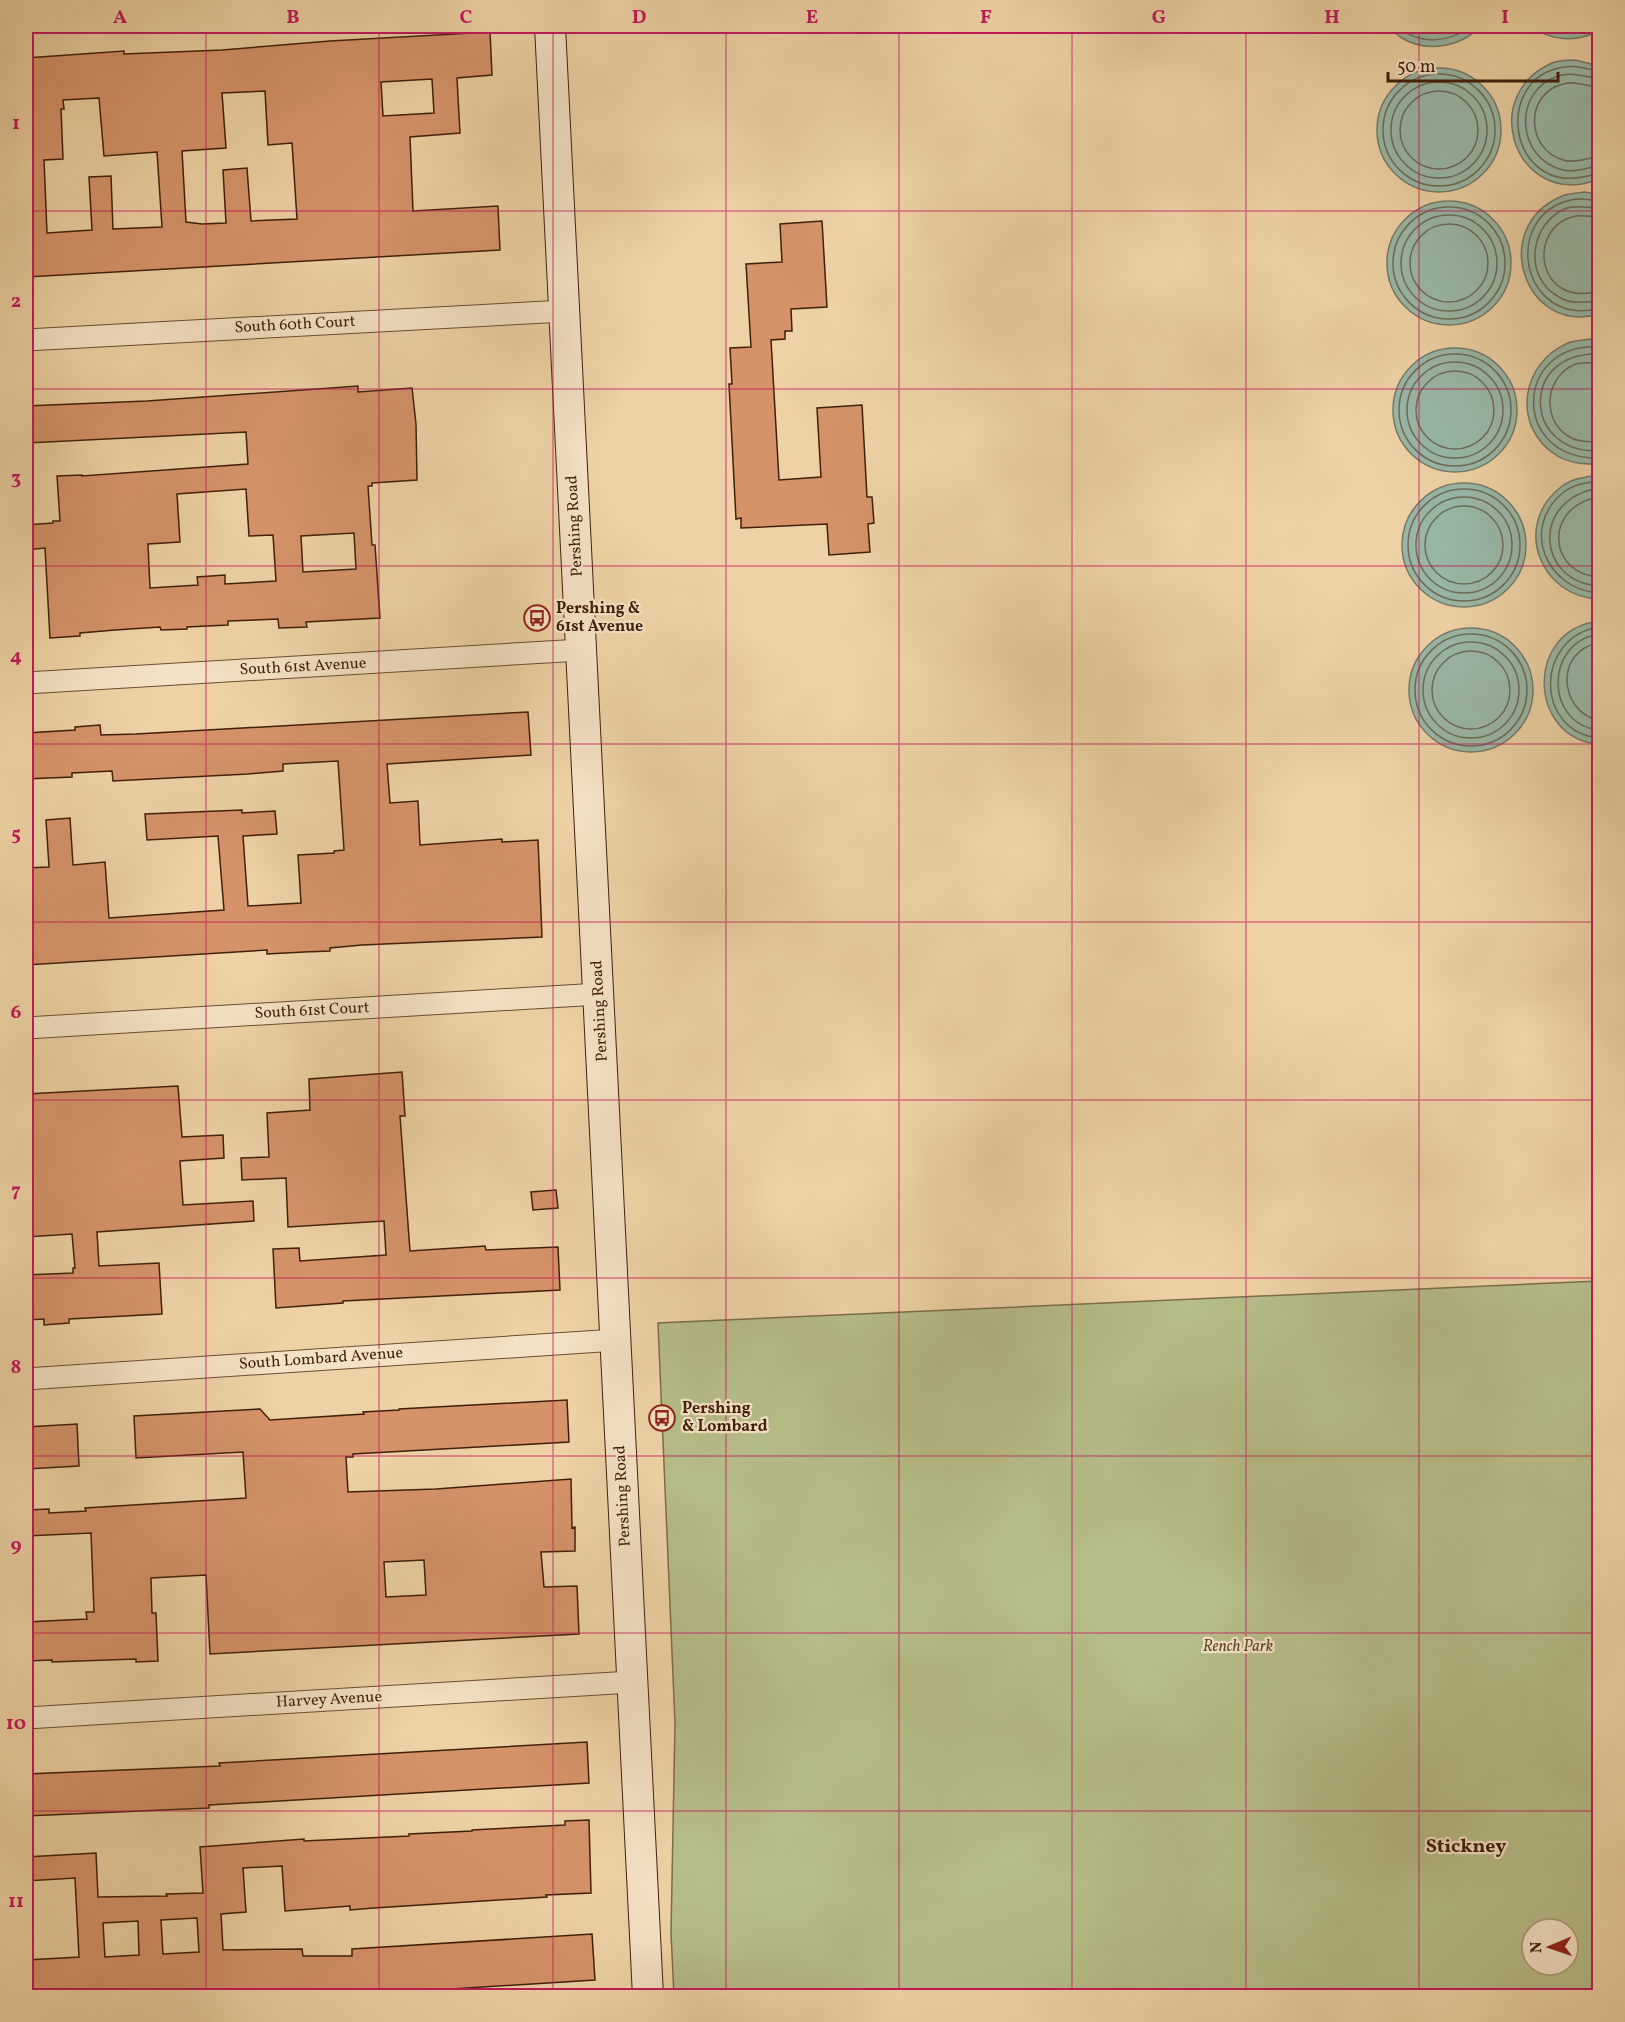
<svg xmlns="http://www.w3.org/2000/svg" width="1625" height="2022" font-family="Vollkorn,serif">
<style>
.green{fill:#b6bd88;stroke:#7b6e4a;stroke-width:1.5;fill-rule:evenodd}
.water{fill:#99b8a7;stroke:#757b69;stroke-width:1.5}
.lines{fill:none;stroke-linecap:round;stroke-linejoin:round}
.shore{stroke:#6c6c59;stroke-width:1.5}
.building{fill:#d6936a;stroke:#401f0b;stroke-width:1.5;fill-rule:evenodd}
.street-casing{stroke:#6c4c32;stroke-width:23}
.secondary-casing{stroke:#401f0b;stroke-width:32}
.street{stroke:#f4e2c4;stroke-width:21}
.secondary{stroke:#f4e2c4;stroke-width:30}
.grid{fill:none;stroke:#c2185b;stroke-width:1.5;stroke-opacity:0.55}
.labels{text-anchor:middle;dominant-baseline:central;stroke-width:4.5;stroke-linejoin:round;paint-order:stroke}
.street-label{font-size:16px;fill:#401f0b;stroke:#f4e2c4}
.poi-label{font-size:16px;font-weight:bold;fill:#401f0b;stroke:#f4e2c4;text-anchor:start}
.park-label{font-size:16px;font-style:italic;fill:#5e462a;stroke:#f4e2c4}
.quarter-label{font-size:20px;font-weight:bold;fill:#401f0b;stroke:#f4e2c4}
.neatline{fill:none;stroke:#c2185b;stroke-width:2}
.grid-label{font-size:20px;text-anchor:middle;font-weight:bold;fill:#c2185b}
</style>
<rect width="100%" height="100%" fill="#eed2a5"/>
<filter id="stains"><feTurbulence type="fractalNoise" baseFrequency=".00333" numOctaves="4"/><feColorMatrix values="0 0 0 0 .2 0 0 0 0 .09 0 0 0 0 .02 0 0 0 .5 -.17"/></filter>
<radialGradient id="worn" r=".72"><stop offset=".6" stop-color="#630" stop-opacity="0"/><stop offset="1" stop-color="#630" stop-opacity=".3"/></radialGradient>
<path class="green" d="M1599,1281V1996H674L671,1933L675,1723L658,1323ZM1532,1929H1568V1965H1532Z"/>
<path class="water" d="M1388,26H1480C1462,47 1426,53 1402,38C1397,35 1392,30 1388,26Z
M1531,26H1599V30C1579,43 1549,41 1531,26Z
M1575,60L1600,66L1599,179C1594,181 1587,183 1582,184C1512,195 1481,94 1552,63C1559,60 1568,60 1575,60Z
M1377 130a62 62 0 1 1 124 0a62 62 0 1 1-124 0Z
M1585,192L1600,195L1599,314C1526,336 1487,228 1562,196C1569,193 1578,193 1585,192Z
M1387 263a62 62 0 1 1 124 0a62 62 0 1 1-124 0Z
M1591,339L1600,341V463L1596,464C1582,464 1568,463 1556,455C1511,426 1521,363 1568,343C1575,340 1584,340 1591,339Z
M1393 410a62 62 0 1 1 124 0a62 62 0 1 1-124 0Z
M1599,475V599C1540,597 1512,525 1561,487C1572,478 1586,477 1599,475Z
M1402 545a62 62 0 1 1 124 0a62 62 0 1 1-124 0Z
M1599,621L1600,744H1599C1530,740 1522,631 1599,621Z
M1409 690a62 62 0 1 1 124 0a62 62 0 1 1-124 0Z"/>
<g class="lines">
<path class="shore" d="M1397,26C1420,46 1448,43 1472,26
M1541,26L1557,32L1575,33L1600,26
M1600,71C1585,69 1574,64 1559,68C1502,80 1505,169 1563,178C1577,180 1587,175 1600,174
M1383 130a56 56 0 1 1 112 0a56 56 0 1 1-112 0Z
M1600,78C1585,78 1573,71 1558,76C1512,91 1516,159 1563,170C1576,173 1587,167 1600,166
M1391 130a48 48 0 1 1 96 0a48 48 0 1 1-96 0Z
M1600,87C1587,87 1576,80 1563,84C1524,94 1526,149 1563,160C1576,164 1587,157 1600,157
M1400 130a39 39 0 1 1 78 0a39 39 0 1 1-78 0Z
M1600,201C1588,200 1578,197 1567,201C1512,216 1516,299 1572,310C1581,312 1590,310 1600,309
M1393 263a56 56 0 1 1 112 0a56 56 0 1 1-112 0Z
M1600,208C1589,208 1578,205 1567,208C1530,222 1522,277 1559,297C1572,305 1585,302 1600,301
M1401 263a48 48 0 1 1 96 0a48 48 0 1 1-96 0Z
M1600,217C1590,217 1581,214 1572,217C1539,226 1534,273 1563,289C1576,296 1587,293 1600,292
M1410 263a39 39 0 1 1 78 0a39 39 0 1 1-78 0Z
M1600,347C1513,341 1510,461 1600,458
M1600,354C1520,350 1521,454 1600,451
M1399 410a56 56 0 1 1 112 0a56 56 0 1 1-112 0Z
M1407 410a48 48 0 1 1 96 0a48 48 0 1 1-96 0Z
M1600,363C1592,363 1584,362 1576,364C1546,375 1540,418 1568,436C1577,442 1589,442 1600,442
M1416 410a39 39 0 1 1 78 0a39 39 0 1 1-78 0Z
M1600,481C1587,482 1574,484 1564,492C1520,526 1545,590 1600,593
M1600,488C1530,498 1536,583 1600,586
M1408 545a56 56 0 1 1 112 0a56 56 0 1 1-112 0Z
M1416 545a48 48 0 1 1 96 0a48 48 0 1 1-96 0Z
M1600,497C1543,505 1547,575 1600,577
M1425 545a39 39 0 1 1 78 0a39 39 0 1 1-78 0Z
M1600,627C1534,636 1534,733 1600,738
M1600,634C1544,641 1544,725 1600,730
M1415 690a56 56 0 1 1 112 0a56 56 0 1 1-112 0Z
M1423 690a48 48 0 1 1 96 0a48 48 0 1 1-96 0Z
M1600,643C1555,649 1557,711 1600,721
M1432 690a39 39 0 1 1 78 0a39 39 0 1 1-78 0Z"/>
</g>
<path class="building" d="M490,32L492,75L457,78L460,133L410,137L413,211L498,206L500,250L27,277L26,58L124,51V54L222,50L330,41ZM432,79L434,113L383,116L381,82ZM265,91L268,145L292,143L297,219L251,221L247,168L223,170L226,223L202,224L186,222L182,151L226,148L222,93ZM99,98L104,156L157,152L162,227L113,229L111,176L89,177L92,230L47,233L44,160L63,159L61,109H64L63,100Z
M822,221L827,307L791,309L792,331H785V339L771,340L779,480L821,477L817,408L862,405L867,497H872L874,523L868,524L870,552L829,555L827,524L741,528V518L736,519L729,384H732L730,348L751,347L746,264L782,262L780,224Z
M358,386V392L412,388L416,424L417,480L372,483V486H368L372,545H375L380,618L306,622L307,627L279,628L278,619L228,621V625L187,627V629L161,630L160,627L115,630L80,633V636L50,638L45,548L26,550V525L53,523V521H60L57,476L82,475V476L248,464L246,432L27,443L26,406L147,401ZM246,489L249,536L273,535L276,581L225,584V575L197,577L198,585L150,588L148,544L180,542L177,494ZM354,533L356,569L303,572L301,536Z
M528,712L531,755L387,764L390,803L418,801L420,845L502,839V842L538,840L542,937L362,945L330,948V951L304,952L267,954V950L26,965V868L49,867L46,820L70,818L73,865L105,862L109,918L224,910L218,836L147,840L145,814L242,810V813L275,811L277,834L243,836L248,906L301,903L298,855L334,853V851L344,850L338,761L283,764V771L248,774L113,781L112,771L72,773V777L26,779V733L75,730V727L100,725L101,735L136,734Z
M402,1072L405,1116H400L410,1251L485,1246L486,1250L558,1247L560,1290L343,1301V1303L276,1308L273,1249L299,1248L300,1261L386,1255L384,1221L288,1227L286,1178L242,1180L241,1158L269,1157L267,1113L310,1110L309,1079Z
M178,1086L182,1137L223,1135L224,1158L180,1161L183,1205L253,1201L254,1221L97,1232L99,1266L159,1263L162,1314L69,1319V1323L44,1325V1319L26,1320V1275L73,1273V1268H75L72,1234L26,1237V1094Z
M556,1190L558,1208L533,1210L531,1192Z
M567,1400L569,1442L353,1454V1457H346L348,1492L436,1489L571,1479L572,1528L575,1527V1551L541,1552L544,1587L577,1586L579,1634L210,1654L206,1575L151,1578L152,1613H156L158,1661L136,1662V1659L52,1662V1660L26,1661V1622L87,1619L86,1612H94L91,1533L26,1536V1510L49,1509V1513L86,1511L85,1508L246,1498L243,1452L136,1458L134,1416L260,1409L270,1420L364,1414L363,1412L399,1410V1409ZM424,1560L426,1595L386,1597L384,1562Z
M77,1424L79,1466L26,1469V1427Z
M587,1742L589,1783L209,1805V1808L26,1816V1774L220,1766L219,1763Z
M589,1820L591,1893L546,1895L547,1897L374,1908L350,1910V1906L285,1911L282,1866L243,1868L246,1912L221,1914L223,1950L302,1949L303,1956H352V1949L592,1934L595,1980L340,1996H315V1994L275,1996V1993L229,1996H26V1960L79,1957L75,1878L26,1881V1857L96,1853L98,1897L167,1896L166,1894L203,1893L200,1847L304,1839V1841L409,1836V1834L472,1831V1830L565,1825V1821ZM197,1918L199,1952L163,1954L161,1920ZM138,1921L139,1955L105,1957L103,1923Z"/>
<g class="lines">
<g class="street-casing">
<path id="street" d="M26,340L565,311
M26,683L581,650
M26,1028L599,994
M26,1379L616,1340
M26,1718L632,1682"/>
</g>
<g class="secondary-casing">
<path id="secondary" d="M550,26L648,1996"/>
</g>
<use href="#street" class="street"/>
<use href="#secondary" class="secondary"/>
</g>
<path class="grid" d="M206,26V1996M379,26V1996M553,26V1996M726,26V1996M899,26V1996M1072,26V1996M1246,26V1996M1419,26V1996M26,211H1600M26,389H1600M26,566H1600M26,744H1600M26,922H1600M26,1100H1600M26,1278H1600M26,1456H1600M26,1633H1600M26,1811H1600"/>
<defs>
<g id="bus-ring" transform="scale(1.35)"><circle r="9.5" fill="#f4e2c4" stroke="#8f2418" stroke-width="1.5"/><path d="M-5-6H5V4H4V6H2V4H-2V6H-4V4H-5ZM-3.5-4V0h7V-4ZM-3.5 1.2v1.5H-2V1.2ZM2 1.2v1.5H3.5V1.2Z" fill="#8f2418"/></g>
</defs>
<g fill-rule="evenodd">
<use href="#bus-ring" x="537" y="618"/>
<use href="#bus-ring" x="662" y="1418"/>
</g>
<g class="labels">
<g class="street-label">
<text transform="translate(295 325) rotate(-3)">South 60th Court</text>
<text transform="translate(575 526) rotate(-93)">Pershing Road</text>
<text transform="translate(303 667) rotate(-3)">South 61st Avenue</text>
<text transform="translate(312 1011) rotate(-3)">South 61st Court</text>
<text transform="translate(600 1011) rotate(-93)">Pershing Road</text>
<text transform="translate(321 1359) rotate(-4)">South Lombard Avenue</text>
<text transform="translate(623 1496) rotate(-93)">Pershing Road</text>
<text transform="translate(329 1700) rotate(-3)">Harvey Avenue</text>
</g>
<g class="poi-label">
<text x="556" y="609">Pershing &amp;<tspan x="556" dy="18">61st Avenue</tspan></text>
<text x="682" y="1409">Pershing<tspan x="682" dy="18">&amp; Lombard</tspan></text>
</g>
<g class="park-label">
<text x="1238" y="1647">Rench Park</text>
</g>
<g class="quarter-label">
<text x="1466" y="1847">Stickney</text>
</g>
</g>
<rect width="1625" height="2022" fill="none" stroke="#eed2a5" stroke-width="66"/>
<g transform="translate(1550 1947) rotate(268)"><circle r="28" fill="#f4e2c4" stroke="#ac947a" stroke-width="1.5"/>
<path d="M0-4.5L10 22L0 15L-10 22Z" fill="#8f2418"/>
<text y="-9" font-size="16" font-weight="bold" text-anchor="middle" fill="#401f0b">N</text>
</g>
<path d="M1388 72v9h170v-9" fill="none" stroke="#401f0b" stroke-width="3"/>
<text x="1397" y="72" font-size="18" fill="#401f0b" stroke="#f4e2c4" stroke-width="4.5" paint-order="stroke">50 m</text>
<rect x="33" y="33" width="1559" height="1956" class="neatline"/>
<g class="grid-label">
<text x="120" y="23">A</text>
<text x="293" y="23">B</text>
<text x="466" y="23">C</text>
<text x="639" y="23">D</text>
<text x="812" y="23">E</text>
<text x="986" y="23">F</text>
<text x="1159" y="23">G</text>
<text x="1332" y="23">H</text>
<text x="1505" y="23">I</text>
<text x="16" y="129">1</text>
<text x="16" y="307">2</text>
<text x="16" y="484">3</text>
<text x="16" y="662">4</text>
<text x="16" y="840">5</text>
<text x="16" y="1018">6</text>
<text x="16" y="1196">7</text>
<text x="16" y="1373">8</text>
<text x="16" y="1551">9</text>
<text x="16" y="1729">10</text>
<text x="16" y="1907">11</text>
</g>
<rect width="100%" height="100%" filter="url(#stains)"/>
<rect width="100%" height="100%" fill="url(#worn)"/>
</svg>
